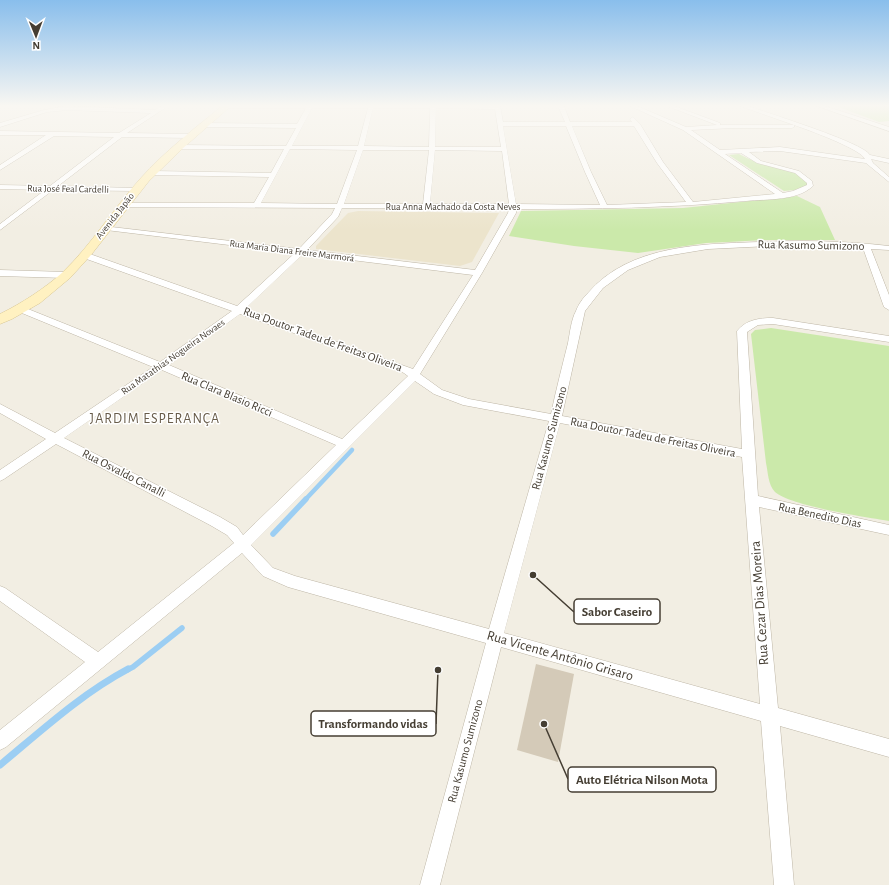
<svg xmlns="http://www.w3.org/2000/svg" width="889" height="885" font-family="'Alegreya Sans',sans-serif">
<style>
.education{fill:#ece4cc}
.green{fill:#cbe9aa}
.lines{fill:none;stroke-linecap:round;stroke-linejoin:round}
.stream-far2{stroke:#9ccef3;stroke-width:4.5}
.stream-far1{stroke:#9ccef3;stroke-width:5.5}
.stream{stroke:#9ccef3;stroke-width:7}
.building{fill:#d4cab8}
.street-casing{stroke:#beb6a6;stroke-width:1}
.secondary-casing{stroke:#d8c693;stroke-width:1}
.street{fill:#fff;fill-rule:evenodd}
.secondary{fill:#fff1c1;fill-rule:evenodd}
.labels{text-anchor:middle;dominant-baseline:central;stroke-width:3;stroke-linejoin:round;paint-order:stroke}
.far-street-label{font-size:10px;fill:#453e33;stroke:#fff}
.street-label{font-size:12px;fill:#453e33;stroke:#fff}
.quarter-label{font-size:14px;letter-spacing:1px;fill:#685c4a;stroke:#fff}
.near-street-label{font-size:14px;fill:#453e33;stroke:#fff}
.leader{fill:none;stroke:#453e33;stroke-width:1.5}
.callout-dot{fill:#453e33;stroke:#fff;stroke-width:1.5}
.callout{fill:#fff;stroke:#453e33;stroke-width:1.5}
.callout-label{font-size:13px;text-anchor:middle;font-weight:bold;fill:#453e33}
</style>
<rect width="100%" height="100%" fill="#f2eee3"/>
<path class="education" d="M358,211L491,213H499L472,262L460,266L316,249V246L348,213Z"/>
<path class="green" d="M836,106H889V121L879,122Z
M739,154C745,157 751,160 757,162C774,167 799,168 808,185L804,189L784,191L729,155Z
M797,196L820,207L835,240H764L728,242L706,243L638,253L574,246L509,236L521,211L683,208Z
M771,328L889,346V521C865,517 791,506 775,492C768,485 768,472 766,463L751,334L755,330Z"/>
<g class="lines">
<path class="stream-far2" d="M305,500L352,450"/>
<path class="stream-far1" d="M273,534L306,499
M127,670L133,667L182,628"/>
<path class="stream" d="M0,765C41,731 81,694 128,669"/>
</g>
<path class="building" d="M536,664L574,674L558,762L517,750Z"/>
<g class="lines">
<g class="street-casing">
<path id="street" d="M67,106L155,110L162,106H168L127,133L192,134L195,136L192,138L122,137L58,186L135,188L138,190L137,191L53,190L0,230V224L45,190L0,189V185L50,186L114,137L54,136L0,170V165L46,135H0V131L119,133L151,113L67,110L47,112L0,127V123L44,110Z
M225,106H500L503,122H565L558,106H564L570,122H632L630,119L633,117L640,124L663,162L693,202L775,194L683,130L630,106H637L686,127L717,125L667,106H674L720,123V125H794L740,106H748C767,113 862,142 870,155L889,159V163L871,159L873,163L889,177V182L866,163L780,151L749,152L761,161L799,171L812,181L813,186C797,201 767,199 746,201C670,208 593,209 516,209V213L482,273L420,374L442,390L469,399L551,414C556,390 562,367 568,343C570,333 571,320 576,311C578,305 583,298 588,293C629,245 701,244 759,242C803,240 846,241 889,246V250L871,249L889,295V310L884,307L863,248L791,245L708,249L660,257L628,270L603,288L585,311L562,416L742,449L737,331C746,320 759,318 773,318L889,336V342L773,324L758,325L747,332L758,496L889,525V535L759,507L778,708L889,739V757L780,726L794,885H774L761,721L501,647L440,885H420L486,643L288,587L263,576L242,553L6,747L0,750V730L85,662L0,601V586L5,588L98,652L234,543L227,535L210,525L56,444L4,479L0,481V470L46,439L0,413V404L55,433L153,367L17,311L15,309L17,307H23L160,362L232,311L81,257V253H87L237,306L295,253L106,230H103V226L299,249L332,214L335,208L121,207L120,205L124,203H254L269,177L152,175L149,173L152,171L271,173L284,149H179L176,147L179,145L286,146L296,128L204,127L201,125L204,123L297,124L306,108H227ZM312,108H368L358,146H292ZM373,108H430L429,147L364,146ZM436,108L495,109L501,147H435ZM794,125C806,129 861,149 865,159L780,147L720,150L691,130L734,128H792L794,127ZM503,126H566L585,172L600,205L516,204ZM572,126H634L657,163L686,202L607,205L591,172ZM290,149L357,150L337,204L261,203ZM363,150H429L423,204H344ZM435,150L502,151L509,204H430ZM741,153L757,163L795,173L807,183V185L793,191L783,193L725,154ZM342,208L509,209L508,213L475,270L307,250L338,217ZM303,254L473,275L413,369L245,309ZM240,314L401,371L408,376L342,439L169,365ZM162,370L336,445L243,535L237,527L220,517L64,438ZM415,381L434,394L463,405L549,421L489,629L295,576L273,568L251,545ZM560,423L742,457L760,704L504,633Z
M817,106H825L889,127V131Z
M0,270L66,272L70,275L66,278L0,276Z"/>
</g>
<g class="secondary-casing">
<path id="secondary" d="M222,106H231L182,149L149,181L91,255L70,278L40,303L12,319L0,324V314C22,303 44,289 63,272C92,244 113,209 140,179C165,151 194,129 222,106Z"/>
</g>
<use href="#street" class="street"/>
<use href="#secondary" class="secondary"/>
</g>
<linearGradient id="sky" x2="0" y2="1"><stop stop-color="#89beec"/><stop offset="0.46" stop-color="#f9f7f2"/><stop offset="1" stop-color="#f9f7f2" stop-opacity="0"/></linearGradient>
<rect width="889" height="230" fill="url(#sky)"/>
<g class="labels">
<g class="far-street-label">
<text transform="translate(68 189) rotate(1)">Rua José Feal Cardelli</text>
<text x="453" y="207">Rua Anna Machado da Costa Neves</text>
<text transform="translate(115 216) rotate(-52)">Avenida Japão</text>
<text transform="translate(292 251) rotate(7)">Rua Maria Diana Freire Marmorá</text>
<text transform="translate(173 357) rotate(-35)">Rua Matathias Nogueira Novaes</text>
</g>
<g class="street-label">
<text transform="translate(811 245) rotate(1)">Rua Kasumo Sumizono</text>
<text transform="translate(323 339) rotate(20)">Rua Doutor Tadeu de Freitas Oliveira</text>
<text transform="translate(227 394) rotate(23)">Rua Clara Blasio Ricci</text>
<text transform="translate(653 437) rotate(11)">Rua Doutor Tadeu de Freitas Oliveira</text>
<text transform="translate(549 438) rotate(-75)">Rua Kasumo Sumizono</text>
<text transform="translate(124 473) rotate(27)">Rua Osvaldo Canalli</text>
<text transform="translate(820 515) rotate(12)">Rua Benedito Dias</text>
<text transform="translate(465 751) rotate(-75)">Rua Kasumo Sumizono</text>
</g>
<g class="quarter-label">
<text x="155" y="419">JARDIM ESPERANÇA</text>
</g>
<g class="near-street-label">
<text transform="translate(760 603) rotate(-94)">Rua Cezar Dias Moreira</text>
<text transform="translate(560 656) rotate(16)">Rua Vicente Antônio Grisaro</text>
</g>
</g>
<path class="leader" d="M533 575L574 612M438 670L436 724M544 724L568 779"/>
<g class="callout-dot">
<circle cx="533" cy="575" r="4"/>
<circle cx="438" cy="670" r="4"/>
<circle cx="544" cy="724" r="4"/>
</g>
<g class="callout">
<rect x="574" y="599" width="86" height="25" rx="4"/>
<rect x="311" y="711" width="125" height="25" rx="4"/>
<rect x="568" y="767" width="148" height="25" rx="4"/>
</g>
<g class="callout-label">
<text x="617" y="616">Sabor Caseiro</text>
<text x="373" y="728">Transformando vidas</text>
<text x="642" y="784">Auto Elétrica Nilson Mota</text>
</g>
<g transform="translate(36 36) rotate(179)" stroke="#ffffff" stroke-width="3" paint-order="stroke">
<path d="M0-3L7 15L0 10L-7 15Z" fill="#453e33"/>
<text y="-6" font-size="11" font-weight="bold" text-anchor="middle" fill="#453e33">N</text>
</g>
</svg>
